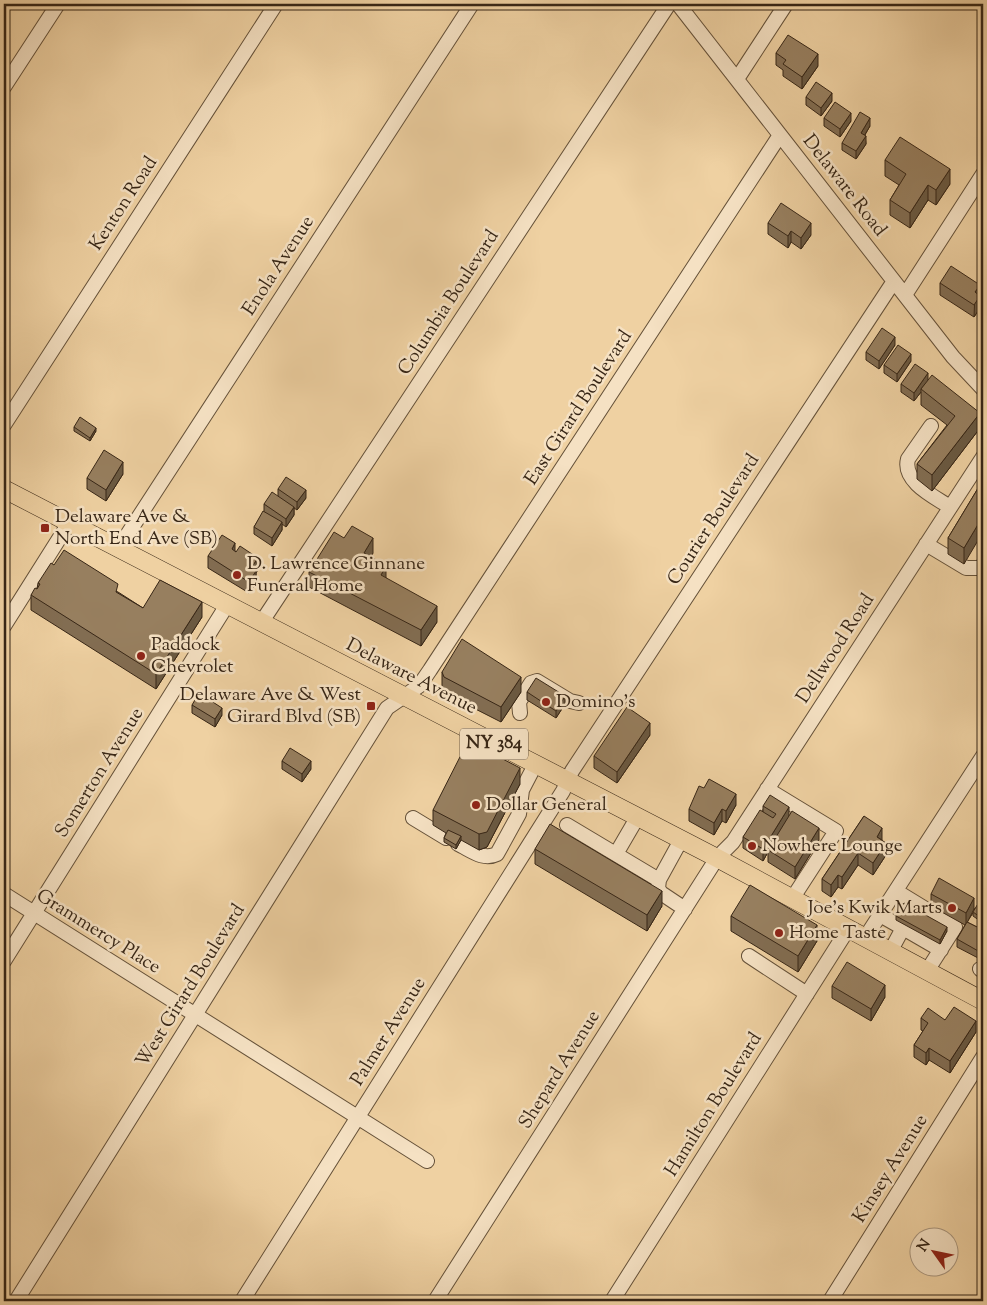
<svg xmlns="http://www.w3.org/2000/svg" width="987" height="1305" font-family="'Sorts Mill Goudy',serif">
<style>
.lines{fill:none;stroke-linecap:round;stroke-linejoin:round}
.minor-casing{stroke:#655139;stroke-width:16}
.major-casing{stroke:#372616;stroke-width:19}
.minor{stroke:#f5e1c3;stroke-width:14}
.major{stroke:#efd1a2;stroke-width:18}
.wall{fill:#826d52;stroke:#372616}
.shaded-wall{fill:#6a5942;stroke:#372616}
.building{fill:#977f5f;stroke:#372616}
.poi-dot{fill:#8f2418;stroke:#f5e1c3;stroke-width:2}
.labels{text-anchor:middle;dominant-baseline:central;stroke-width:5;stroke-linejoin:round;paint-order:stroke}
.shield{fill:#f5e1c3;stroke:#705e4a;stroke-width:1}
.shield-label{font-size:18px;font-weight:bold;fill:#372616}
.street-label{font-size:19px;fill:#372616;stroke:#f5e1c3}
.poi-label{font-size:19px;fill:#372616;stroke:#f5e1c3;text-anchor:start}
</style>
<rect width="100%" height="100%" fill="#efd1a2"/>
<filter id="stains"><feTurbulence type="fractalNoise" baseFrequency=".004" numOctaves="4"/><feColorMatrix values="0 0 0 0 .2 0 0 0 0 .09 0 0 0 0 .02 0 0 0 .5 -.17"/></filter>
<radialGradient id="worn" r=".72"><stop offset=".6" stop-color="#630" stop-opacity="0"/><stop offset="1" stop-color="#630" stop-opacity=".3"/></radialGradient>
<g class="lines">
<g class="minor-casing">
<path id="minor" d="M678,4L953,357L983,389
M737,79L786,4
M4,87L58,4
M905,295L983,174
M4,425L276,4
M931,426L908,459C902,482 935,497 950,507
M926,544L966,568H979L983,565
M118,549L472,4
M261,623L669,4
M4,626L69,523
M520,713L519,702L531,683L537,681L570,701L579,703
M767,789L836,831L792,899
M413,818L446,838
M567,825L659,880
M681,840L659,880L658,888L661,893L685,909
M458,844C471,850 483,861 497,854L519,814L522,790L535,765
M616,854L637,818
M896,891L955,927L927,971
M4,894L427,1161
M880,915L903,928L905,925
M865,938L983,756
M890,952L903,928L941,950
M749,956L807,994
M4,961L227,605
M980,969L983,971
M16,1301L387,708L419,686L430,670L780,135
M242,1301L563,791L572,771L894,281
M435,1301L717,858L733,842L983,457
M612,1301L848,929
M830,1301L983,1057"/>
</g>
<g class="major-casing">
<path id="major" d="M4,489L717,858L983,1001"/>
</g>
<use href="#minor" class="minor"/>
<use href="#major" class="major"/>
</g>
<path class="wall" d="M776,53L818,66L802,89L783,76V70L776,65Z
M806,97L832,101L821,116L806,105Z
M824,118L851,121L840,137L824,126Z
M870,126L865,135L866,144L856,159L842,150V143Z
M885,160L950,184L936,205L928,200L910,228L890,215V200L899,185L885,176Z
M768,223L811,235L801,249L791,242L788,248L768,234Z
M940,283L980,295V308L974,317L940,295Z
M895,345L879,369L866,360V352Z
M911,361L897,382L884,373V365Z
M928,380L980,428L932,491L917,479V464L947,425L921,405V392L914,401L901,392V384Z
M74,427L96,431L90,441L74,431Z
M123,474L106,501L87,489V478Z
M983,480L964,564L948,554V538Z
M278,489L306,498L297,510L294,508V515L286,527L282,524V530L272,546L254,534V527L264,511V504L278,497Z
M344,538L373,553L370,557L386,578L437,622L421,646L309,587V572Z
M235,551L258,569L256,573V583L249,593L208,568V556Z
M54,565L118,592L143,608L202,617L156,689L31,610V595L37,589L38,583Z
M442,672L521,692L501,722L444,693L442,687Z
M527,692L565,704L556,718L527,700Z
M192,705L222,715L215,727L192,713Z
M650,735L617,783L594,768V756Z
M282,761L311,769L302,782L282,769Z
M520,784L487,847L479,850L461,840L456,849L444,842V838L446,833L433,825V810Z
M736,805L726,823L722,821L714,835L689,821V809Z
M763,806L789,817L819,840L795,879L768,862V852L763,861L743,848V837L763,812Z
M864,816L882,840L886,855L873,875L858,865L842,889L838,887L831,897L822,891V879Z
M535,849L662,906L647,931L535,864Z
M931,894L974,909L983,905V923L973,916V913L967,922L983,930L980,959L957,947V939L965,925L931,906Z
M731,916L817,941L798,972L731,931Z
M896,916L947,931L940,944L896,920Z
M832,986L885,997L871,1021L832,998Z
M921,1018L945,1020L976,1032L950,1073L929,1060L926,1065L914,1057V1045L923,1031L921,1030Z"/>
<path class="shaded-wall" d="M818,54V66L802,89V77Z
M832,93V101L821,116V108Z
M851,113V121L840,137V129Z
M870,118V126L861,141V133Z
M866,136V144L856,159V151Z
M950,169V184L936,205V190Z
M928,185V200L910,228V213Z
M811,223V235L801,249V238Z
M791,231V242L788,248V236Z
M980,285V308L974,317L975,292Z
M895,337V345L879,369V361Z
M911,354V361L897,382V374Z
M928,373V381L921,389V392L914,401V393Z
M980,413V428L932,491V475Z
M96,428V431L90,441V438Z
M123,462V474L106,501V490Z
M306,490V498L297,510V502Z
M294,507V515L286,527V519Z
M983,516V532L964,564V548Z
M282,522V530L272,546V538Z
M373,538V553L364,569V553Z
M235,543V555L232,549Z
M258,558V569L256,573V583L249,593V582L251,568Z
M386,566V582L381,575Z
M202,602V617L156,689V674Z
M437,606V622L421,646V630Z
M521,677V692L501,722V707Z
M565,696V704L556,718V711Z
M222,708V715L215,727V719Z
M650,723V735L617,783V772Z
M311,761V769L302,782V774Z
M520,768V784L487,847L479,850V834Z
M736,794V805L726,823V811Z
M789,807V819L768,850V852L763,861V849Z
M722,809V821L714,835V823Z
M819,828V840L795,879V867Z
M882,828V840L877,837Z
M461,836V840L456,849V845Z
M886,843V855L873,875V863Z
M858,853V865L842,889V877Z
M838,875V887L831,897V885Z
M662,891V906L647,931V915Z
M974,898V909L966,925V913Z
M817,925V941L798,972V956Z
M947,927V931L940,944V940Z
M983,946V954L980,959V952Z
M885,985V997L871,1021V1009Z
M976,1021V1032L950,1073V1061Z
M929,1048V1060L926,1065V1053Z"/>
<path class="building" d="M788,35L818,54L802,77L783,64L786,60L776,53Z
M816,82L832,93L821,108L806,97Z
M835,102L851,113L840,129L824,118Z
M860,112L870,118L861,133L866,136L856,151L842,143Z
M900,137L950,169L936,190L928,185L910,213L890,200L906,174L885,160Z
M781,203L811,223L801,238L791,231L788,236L768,223Z
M951,266L980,285L975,292L980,296L974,305L940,283Z
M882,328L895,337L879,361L866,352Z
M898,345L911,354L897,374L884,365Z
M915,364L928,373L914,393L901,384Z
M932,375L980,413L932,475L917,464L955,416L921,389Z
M80,417L96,428L90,438L74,427Z
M104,450L123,462L106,490L87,478Z
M286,477L306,490L297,502L278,489Z
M983,480V516L964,548L948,538Z
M272,492L294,507L286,519L264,504Z
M263,511L282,522L272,538L254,527Z
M352,526L373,538L364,553L386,566L381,575L437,606L421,630L309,572L334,532L344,538Z
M222,535L235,543L232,549L236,552L240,546L258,558L251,568L256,571L249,582L208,556Z
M64,550L118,584L116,592L143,608L160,580L202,602L156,674L31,595L35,588L37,589L40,584L38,583L51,563L54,565Z
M462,639L521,677L501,707L444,677L442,672Z
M536,678L565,696L556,711L527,692Z
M199,693L222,708L215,719L192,705Z
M627,707L650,723L617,772L594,756Z
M476,745L520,768L487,832L479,834L433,810L464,749Z
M290,748L311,761L302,774L282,761Z
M709,779L736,794L726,811L722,809L714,823L689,809L699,786L704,788Z
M770,795L789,807L763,849L743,837L760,810L773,818L776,814L763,806Z
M792,811L819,828L795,867L768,850Z
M864,816L882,828L877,837L886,843L873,863L858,853L842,877L838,875L831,885L822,879Z
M550,824L662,891L647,915L535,849Z
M448,830L461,836L456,845L444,838Z
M939,878L974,898L966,913L931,894Z
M750,885L817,925L798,956L731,916Z
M979,902L983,905V919L973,912Z
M904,903L947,927L940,940L896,916Z
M967,922L983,930V946L980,952L957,939Z
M847,962L885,985L871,1009L832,986Z
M954,1007L976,1021L950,1061L929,1048L926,1053L914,1045L928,1023L921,1018L928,1008L945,1020Z"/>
<g class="poi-dot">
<rect x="40" y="523" width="10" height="10" rx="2.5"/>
<circle cx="237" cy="575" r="5"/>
<circle cx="141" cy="656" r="5"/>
<circle cx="546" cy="702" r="5"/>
<rect x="366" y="701" width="10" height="10" rx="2.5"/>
<circle cx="476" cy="805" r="5"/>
<circle cx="752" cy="846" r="5"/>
<circle cx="952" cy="908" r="5"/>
<circle cx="779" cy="933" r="5"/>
</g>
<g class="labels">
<rect class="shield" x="460" y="728.5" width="68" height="31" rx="4"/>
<g class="shield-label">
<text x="494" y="744">NY 384</text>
</g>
<g class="street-label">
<text transform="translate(844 186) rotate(52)">Delaware Road</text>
<text transform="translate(124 204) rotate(-57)">Kenton Road</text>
<text transform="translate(279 266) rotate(-57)">Enola Avenue</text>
<text transform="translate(449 303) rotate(-57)">Columbia Boulevard</text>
<text transform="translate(579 408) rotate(-57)">East Girard Boulevard</text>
<text transform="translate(714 520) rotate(-57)">Courier Boulevard</text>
<text transform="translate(836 649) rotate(-57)">Dellwood Road</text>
<text transform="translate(411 677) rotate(27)">Delaware Avenue</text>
<text transform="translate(100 773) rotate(-58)">Somerton Avenue</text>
<text transform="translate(98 932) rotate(32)">Grammercy Place</text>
<text transform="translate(191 986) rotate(-58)">West Girard Boulevard</text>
<text transform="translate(389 1032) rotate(-58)">Palmer Avenue</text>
<text transform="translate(560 1070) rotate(-58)">Shepard Avenue</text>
<text transform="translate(714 1105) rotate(-58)">Hamilton Boulevard</text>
<text transform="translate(891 1169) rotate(-58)">Kinsey Avenue</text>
</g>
<g class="poi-label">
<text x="55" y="517">Delaware Ave &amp;<tspan x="55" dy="22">North End Ave (SB)</tspan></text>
<text x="247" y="564">D. Lawrence Ginnane<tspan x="247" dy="22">Funeral Home</tspan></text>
<text x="151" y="645">Paddock<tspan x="151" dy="22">Chevrolet</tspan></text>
<text x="361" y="695" text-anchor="end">Delaware Ave &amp; West<tspan x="361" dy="22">Girard Blvd (SB)</tspan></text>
<text x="556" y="702">Domino's</text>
<text x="486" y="805">Dollar General</text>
<text x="762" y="846">Nowhere Lounge</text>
<text x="942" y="908" text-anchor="end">Joe's Kwik Marts</text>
<text x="789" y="933">Home Taste</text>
</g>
</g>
<rect width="987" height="1305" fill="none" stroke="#efd1a2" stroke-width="20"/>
<rect x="5" y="5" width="977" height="1295" fill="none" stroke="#372616" stroke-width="2.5"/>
<rect x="10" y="10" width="967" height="1285" fill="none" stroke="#372616"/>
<g transform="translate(934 1252) rotate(303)"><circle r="24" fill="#f5e1c3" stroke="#a9967e"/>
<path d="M0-4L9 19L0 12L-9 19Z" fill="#8f2418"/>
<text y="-8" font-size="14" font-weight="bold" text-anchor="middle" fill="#372616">N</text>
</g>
<rect width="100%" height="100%" filter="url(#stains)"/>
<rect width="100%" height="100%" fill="url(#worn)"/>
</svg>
